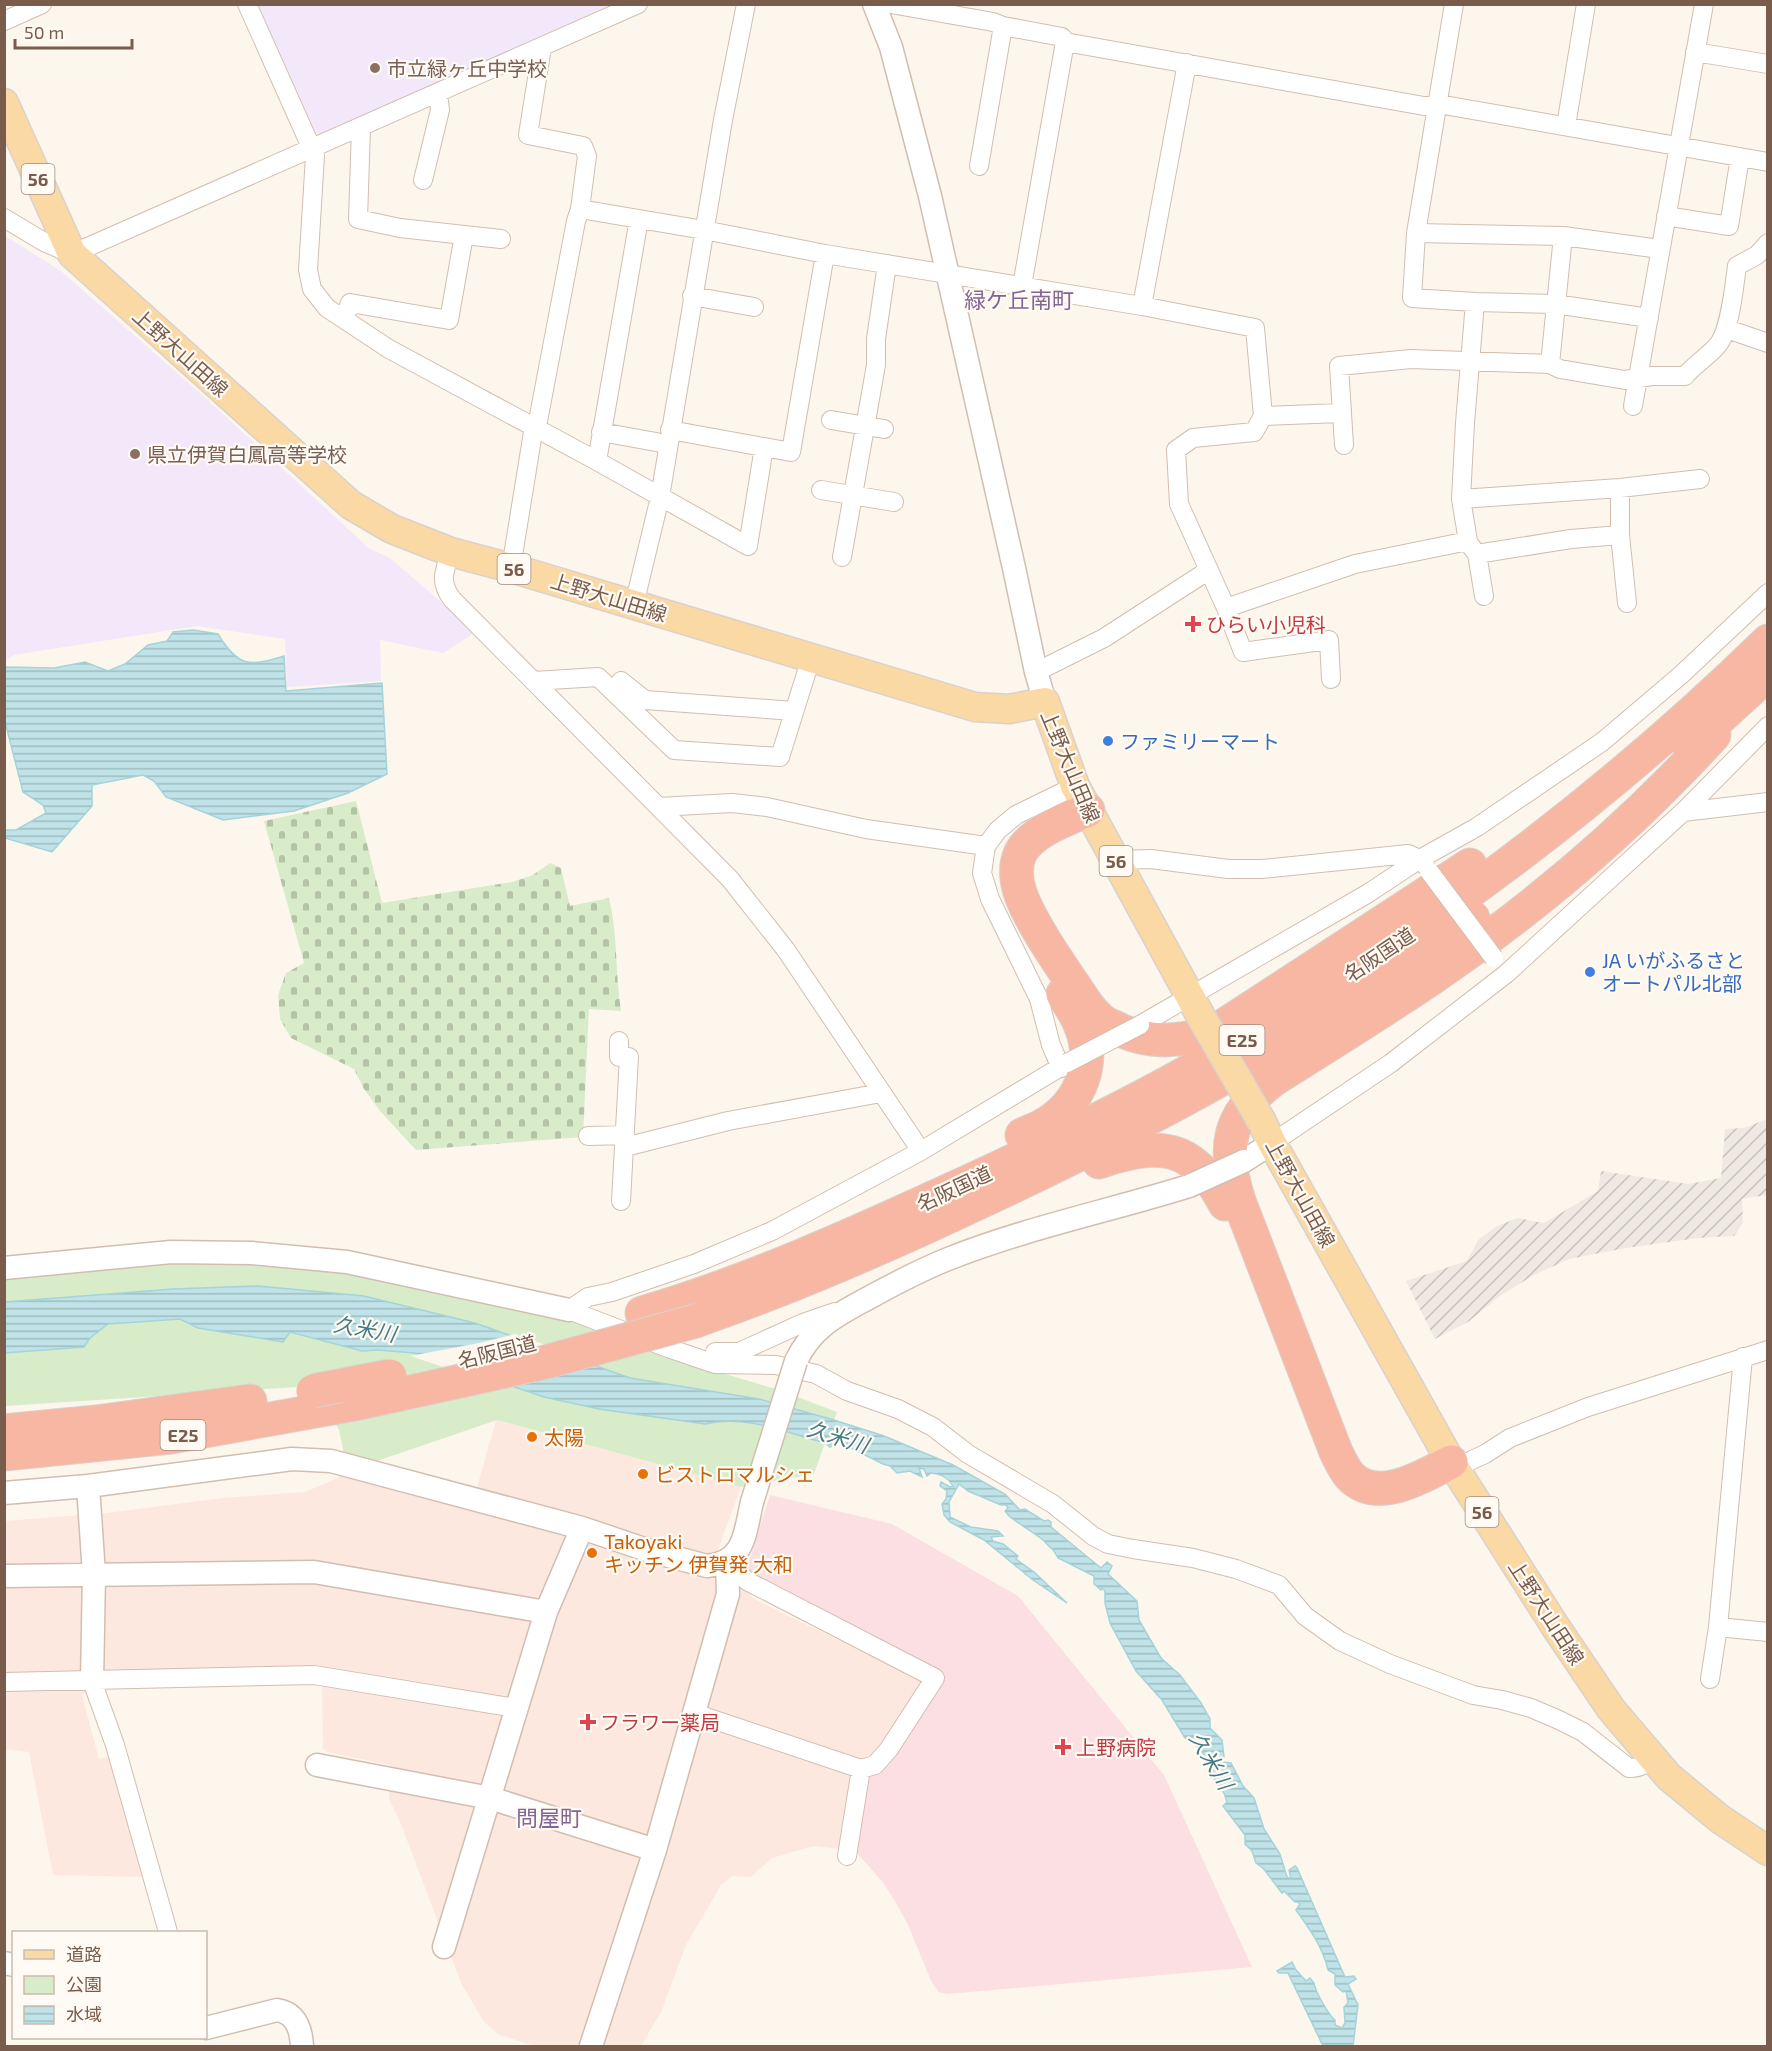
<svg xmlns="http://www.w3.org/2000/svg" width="1772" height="2051" font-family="'Exo 2','Noto Sans JP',sans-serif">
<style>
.commercial{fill:#fde8e0}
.industrial{fill:url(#industrial-furrows)}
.education{fill:#f3e8fa}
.medical{fill:#fbdfe3}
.green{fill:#d8ecc9}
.cemetery{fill:url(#cemetery-stones)}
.water{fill:url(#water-rules);stroke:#a5d3da;stroke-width:1.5}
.pier{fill:#fdf6ec}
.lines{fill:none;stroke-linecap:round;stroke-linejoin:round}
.minor-casing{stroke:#d1beb0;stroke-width:20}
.tertiary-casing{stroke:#d1beb0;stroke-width:25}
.primary-casing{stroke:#dad1cd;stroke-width:31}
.motorway-casing{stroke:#dad1cd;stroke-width:35}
.minor{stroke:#fff;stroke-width:18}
.tertiary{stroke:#fff;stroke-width:22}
.primary{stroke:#fbd9a5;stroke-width:28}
.motorway{stroke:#f7b7a3;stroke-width:33}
.minor-bridge-casing{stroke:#d1beb0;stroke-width:20;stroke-linecap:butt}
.tertiary-bridge-casing{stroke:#d1beb0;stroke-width:25;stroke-linecap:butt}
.primary-bridge-casing{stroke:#dad1cd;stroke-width:31;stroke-linecap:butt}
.motorway-bridge-casing{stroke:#dad1cd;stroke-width:35;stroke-linecap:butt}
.minor-bridge{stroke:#fff;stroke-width:18}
.tertiary-bridge{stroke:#fff;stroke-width:22}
.primary-bridge{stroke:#fbd9a5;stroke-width:28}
.motorway-bridge{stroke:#f7b7a3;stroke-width:33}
.education-dot{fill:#8d6e63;stroke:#fffaf3;stroke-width:2}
.health-dot{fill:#e0444e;stroke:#fffaf3;stroke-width:2}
.shop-dot{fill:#3f7fe0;stroke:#fffaf3;stroke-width:2}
.food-dot{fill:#e8710a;stroke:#fffaf3;stroke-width:2}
.labels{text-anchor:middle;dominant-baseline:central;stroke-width:4.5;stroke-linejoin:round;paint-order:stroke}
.shield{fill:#fffaf3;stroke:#a28b7f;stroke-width:1.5}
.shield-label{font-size:18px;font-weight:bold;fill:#7a5c4d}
.education-label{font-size:20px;fill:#785e54;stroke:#fffaf3;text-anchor:start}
.street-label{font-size:20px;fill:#7a5c4d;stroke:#fffaf3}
.health-label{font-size:20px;fill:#be3a42;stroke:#fffaf3;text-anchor:start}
.shop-label{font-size:20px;fill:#366cbe;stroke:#fffaf3;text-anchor:start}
.food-label{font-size:20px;fill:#c56008;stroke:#fffaf3;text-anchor:start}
.water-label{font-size:21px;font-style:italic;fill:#437c86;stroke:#fffaf3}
.quarter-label{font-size:22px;fill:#846695;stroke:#fffaf3}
</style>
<defs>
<pattern id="industrial-furrows" width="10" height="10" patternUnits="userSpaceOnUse" patternTransform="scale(1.5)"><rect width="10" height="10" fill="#efe9e4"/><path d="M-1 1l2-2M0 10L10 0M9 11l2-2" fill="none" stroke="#c7c0bb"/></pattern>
<pattern id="cemetery-stones" width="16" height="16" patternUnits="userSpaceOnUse" patternTransform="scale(1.5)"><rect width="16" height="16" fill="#d8ecc9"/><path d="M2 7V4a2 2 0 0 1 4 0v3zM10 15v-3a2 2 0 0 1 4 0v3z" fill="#b4c2a5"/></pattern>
<pattern id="water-rules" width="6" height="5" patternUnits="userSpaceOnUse" patternTransform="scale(1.5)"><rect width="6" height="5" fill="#bfe3e8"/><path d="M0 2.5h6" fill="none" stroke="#a0bbbe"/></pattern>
</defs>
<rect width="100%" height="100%" fill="#fdf6ec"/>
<path class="commercial" d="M496,1420L741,1487L716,1555L754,1599L925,1682L840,1849L814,1846L772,1858L751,1877L732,1876L721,1885L686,1945L662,2010L641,2046H534L498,2034L484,2022L461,1983L399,1819L389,1799L390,1765L327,1752L323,1748L322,1683L113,1672L82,1695L99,1759L110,1756L143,1877L53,1875L29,1752L5,1749V1521L106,1513L223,1498L305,1492L377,1461L476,1491Z"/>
<path class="industrial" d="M1767,1119V1195L1742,1199L1743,1223L1734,1236L1698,1238L1626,1248L1569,1259L1532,1276L1500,1296L1468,1322L1435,1339L1406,1281L1467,1261L1478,1240L1497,1226L1518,1218L1544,1223L1598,1191L1601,1171L1688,1184L1721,1178L1725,1129L1744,1128Z"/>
<path class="education" d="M253,5H612L320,134L309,131Z
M4,235L61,271L201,394L370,549L390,558L476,632L443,653L380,640L381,681L287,687L285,639L197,626L14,655L5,661Z"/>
<path class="medical" d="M770,1495L892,1524L1018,1596L1164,1775L1252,1967L947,1994L939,1992L932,1983L908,1925L895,1901L882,1881L855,1851L868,1772L909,1728L945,1675L753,1583L745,1574Z"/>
<path class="green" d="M163,1261L347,1267L560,1316L712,1370L779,1390L837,1412L834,1420L759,1399L630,1378L475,1323L258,1286L173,1289L5,1302V1269Z
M180,1319L198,1328L290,1332L362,1351L378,1350L414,1353L545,1397L599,1409L705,1424C744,1415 787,1433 825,1443L814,1474L741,1487L497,1420L377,1461L344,1454L339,1430L313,1386L5,1406V1353L84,1347L90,1338L108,1324Z"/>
<path class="cemetery" d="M356,801L382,903L512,882L533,875L550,863L561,868L570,906L609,898C618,935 615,973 621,1011L589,1009L583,1137L416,1150L380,1111L364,1089L354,1069L291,1038L280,1019L278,995L286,973L304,963L264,821Z"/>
<path class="water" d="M193,630L218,634C238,667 249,667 284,656L286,691L382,683L387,774L348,793L294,811L223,820L166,797L154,781L143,775L92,785V806L52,852L5,838V830H16L46,813L43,805L23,792L5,722V667L54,668L85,662L108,671L125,664L148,645L167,641L173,632Z
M258,1286L364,1296L475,1323L630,1378L759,1399L834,1420L884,1436L953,1465L1005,1494L1020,1510L1025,1509L1044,1521L1048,1520L1051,1522V1527L1101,1568L1107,1562L1112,1566L1108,1574L1137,1601L1139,1620L1161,1658L1180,1675L1201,1703L1210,1719V1728L1222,1740L1224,1757L1221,1759L1224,1762L1231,1763L1243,1786L1254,1798L1264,1829L1280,1854L1287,1877L1291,1879L1289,1870L1295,1866L1297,1868L1345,1977L1354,1976L1356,1979L1348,1984L1358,2005L1353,2046H1323L1288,1973H1279L1277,1971L1292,1962L1296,1970L1306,1981L1310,1978L1314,1983C1315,1991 1328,2014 1335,2020V2025L1342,2028L1345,2023L1344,2007L1348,2003L1346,1991L1343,1992L1335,1985V1974L1328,1970C1323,1947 1309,1928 1296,1910L1300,1904L1298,1902H1295L1284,1891L1282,1893L1263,1868L1256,1863L1252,1851L1245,1844V1835L1223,1806L1227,1802L1224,1793L1210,1773L1203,1753L1195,1745L1194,1738H1185L1162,1700L1136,1671L1110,1623L1105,1603V1591L1102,1588L1101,1590L1094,1584V1576L1058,1558L1054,1551L1042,1539L1010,1517L1005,1511L1008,1508L1006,1505H1001L968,1491L959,1484L949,1502L950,1517L971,1527L998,1531L1003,1536L991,1537L993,1541L1003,1544L1018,1556L1016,1559L1034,1572L1067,1603L1033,1580L984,1540L950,1522L944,1515L942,1504L946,1499L947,1491L940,1486L941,1482L950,1487L953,1486C948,1477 941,1474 931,1473L927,1476L924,1469L919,1468L922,1477L910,1471L897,1473L890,1466L883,1464L839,1442L830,1447L825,1443C787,1433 744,1414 705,1424L599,1409L544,1397L414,1353L378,1350L362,1351L290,1332L283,1342L198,1328L180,1319L108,1324L90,1338L84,1347L5,1353V1302L173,1289Z"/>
<path class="pier" d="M515,1334L588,1360L495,1384L410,1356L479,1343Z"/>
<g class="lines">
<g class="minor-casing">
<path id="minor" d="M247,4L315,156L308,270L312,289L327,308L389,349L597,461L748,546L764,447
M891,4L993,22L1003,26L1062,37L1065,42L1424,106L1444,105L1768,162
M4,21L42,4
M1695,52L1768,64
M1566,126L1586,4
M361,128L358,219L400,228L501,239
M979,166L1003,26
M423,180L440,110L438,93
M580,209L704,230L825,254L1142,306L1255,328L1263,416L1340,413
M1666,216L1729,226L1740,157
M4,218L44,242L72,254L638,4
M1416,233L1563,236L1660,249
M1022,286L1065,42
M692,296L754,307
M1475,302L1555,304L1649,318
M1142,306L1187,63
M344,319L350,303L449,320L464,235
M1727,329L1768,343
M1550,364L1563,236
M1633,406L1704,4
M1263,416L1254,432L1193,438L1176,450L1179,504L1226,608L1355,564L1468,541L1461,499L1465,423L1475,302L1412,298L1416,233L1454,4
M831,420L884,429
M670,430L791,452L825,254
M601,432L667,444
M1344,445L1339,366L1411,359L1550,364L1560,369L1625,380L1652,376H1685C1694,365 1706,358 1716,347C1730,334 1734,287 1737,266L1757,255L1768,243
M597,461L639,219
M1620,488V535L1627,603
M821,490L894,502
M1461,499L1620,488L1700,479
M1470,545L1477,554L1484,596
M451,552C444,571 439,582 452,599L730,879L786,950L921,1151
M1477,554L1571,539L1620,535
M842,557L876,365V339L887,264
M511,568L534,426L538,421L576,221L580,209L587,156L583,146L528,135L542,47
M634,605L660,497L723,120L746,4
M1226,608L1243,652L1329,640L1331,679
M1036,672L1104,638L1209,570
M534,681L598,677L674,750L780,757L811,658
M613,691L621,681L645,700L794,711
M659,807L732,803L767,807L866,829L986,846
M1683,812L1768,802
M1115,860L1151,859L1228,869H1262L1408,854L1420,859L1425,865
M1140,1025L1367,894L1420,859L1477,827L1602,742L1682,674L1768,593
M619,1041V1057H629L621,1201
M1061,1068L1051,1045L1039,999L990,899L982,873L986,846L998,830L1016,815L1075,786
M588,1136L625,1135
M1272,1143L1391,1063L1506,974L1683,812L1768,726
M625,1147L728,1121L881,1093
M569,1310L668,1348L715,1364L776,1365L816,1374L847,1391L898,1409L933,1427L968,1454L1053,1504L1093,1536L1108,1544L1133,1549L1193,1558L1236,1569L1279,1585L1305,1616L1340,1641L1390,1664L1473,1695L1502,1700L1531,1708L1559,1720L1583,1732L1629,1768C1640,1768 1645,1765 1652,1757
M569,1310L588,1297L612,1292L694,1264L772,1231L921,1151L1067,1063
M715,1352H739L803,1323L835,1312
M1455,1468L1485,1454L1510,1438L1588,1407L1768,1350
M1718,1627L1768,1632
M1710,1679L1718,1627L1743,1357
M92,1681L115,1745L168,1932
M4,1682L314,1675L516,1708
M694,1713L861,1769L875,1765L889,1749L935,1678L747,1581L727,1562
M847,1856L861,1769"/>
</g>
<g class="tertiary-casing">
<path id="tertiary" d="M874,4L891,47L930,196L1014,568L1036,672L1045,702
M1244,1161L1272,1143
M4,1268L171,1252L252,1253L347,1262L569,1310
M796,1361C813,1325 841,1313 874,1295C898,1282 923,1269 948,1259C1026,1228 1109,1211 1189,1186
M88,1486L94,1574L92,1681
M4,1493L88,1486L292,1459L331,1461L582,1528L650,1551L707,1566C745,1563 745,1532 752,1502
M4,1576L314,1572L546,1612
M317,1765L490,1798L655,1850
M444,1947L546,1612L582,1528
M4,1963L14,1965
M206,2028L277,2010C296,2013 301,2029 302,2046
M591,2046L655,1850L694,1713L728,1594L727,1562"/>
</g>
<g class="primary-casing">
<path id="primary" d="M4,103L72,254L351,505L392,529L451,552L511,568L975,707L1009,709L1045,702L1075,786L1199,1013
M1262,1122L1272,1143L1451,1462L1555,1626L1611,1709L1669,1777L1720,1819L1768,1851"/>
</g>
<g class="motorway-casing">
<path id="motorway" d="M1689,746L1768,674
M1088,810C1067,819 1030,832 1020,854C1014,868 1017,885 1022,898C1033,925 1055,957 1071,981C1080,993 1087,1008 1099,1018C1103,1022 1109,1025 1114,1027C1148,1045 1186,1043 1220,1028L1470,865
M1022,1135C1030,1131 1039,1128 1047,1123C1080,1102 1096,1064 1081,1027C1077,1015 1069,1005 1063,994
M1099,1162C1159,1141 1194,1144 1225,1204
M642,1313C748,1282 850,1236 950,1190C1035,1151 1119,1111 1200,1065C1406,948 1598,807 1768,641
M701,1319C796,1286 887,1246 978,1203C1087,1152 1195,1097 1299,1034C1359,998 1416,958 1473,918
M4,1431L96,1422L250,1401
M4,1454L171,1437L360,1403
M1451,1462C1423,1476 1378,1505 1350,1476C1344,1469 1340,1460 1336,1452L1239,1201C1222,1148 1227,1115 1273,1080C1327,1046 1382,1012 1435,976C1536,907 1631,826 1714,735"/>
</g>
<use href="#minor" class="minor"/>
<use href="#tertiary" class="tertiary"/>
<use href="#primary" class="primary"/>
<use href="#motorway" class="motorway"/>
<g class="minor-bridge-casing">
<path id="minor-bridge" d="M1429,871L1494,958
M1067,1063L1140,1025"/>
</g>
<g class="tertiary-bridge-casing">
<path id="tertiary-bridge" d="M1189,1186L1244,1161
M752,1502L796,1361"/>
</g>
<g class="primary-bridge-casing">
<path id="primary-bridge" d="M1199,1013L1262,1122"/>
</g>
<g class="motorway-bridge-casing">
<path id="motorway-bridge" d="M313,1391L390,1376
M360,1403L542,1363L699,1320"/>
</g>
<use href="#minor-bridge" class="minor-bridge"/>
<use href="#tertiary-bridge" class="tertiary-bridge"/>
<use href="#primary-bridge" class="primary-bridge"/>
<use href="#motorway-bridge" class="motorway-bridge"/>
</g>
<g class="education-dot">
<circle cx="375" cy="68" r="6"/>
<circle cx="135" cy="454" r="6"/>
</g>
<g class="health-dot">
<path d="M1190 615h6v6h6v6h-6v6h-6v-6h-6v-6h6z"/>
<path d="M585 1713h6v6h6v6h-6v6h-6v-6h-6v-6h6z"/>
<path d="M1060 1738h6v6h6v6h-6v6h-6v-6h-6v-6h6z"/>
</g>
<g class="shop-dot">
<circle cx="1108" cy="741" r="6"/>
<circle cx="1590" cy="972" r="6"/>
</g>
<g class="food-dot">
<circle cx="532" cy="1437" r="6"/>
<circle cx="643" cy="1474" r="6"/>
<circle cx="592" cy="1553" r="6"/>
</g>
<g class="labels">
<g class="shield">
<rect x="21.5" y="164" width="33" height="30" rx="4.5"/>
<rect x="497.5" y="554" width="33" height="30" rx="4.5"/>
<rect x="1099.5" y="846" width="33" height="30" rx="4.5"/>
<rect x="1219.5" y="1025" width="45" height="30" rx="4.5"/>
<rect x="160.5" y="1420" width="45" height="30" rx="4.5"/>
<rect x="1465.5" y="1497" width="33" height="30" rx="4.5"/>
</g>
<g class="shield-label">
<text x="38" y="179">56</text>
<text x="514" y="569">56</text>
<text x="1116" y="861">56</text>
<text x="1242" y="1040">E25</text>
<text x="183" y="1435">E25</text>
<text x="1482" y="1512">56</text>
</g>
<g class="education-label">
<text x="387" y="68">市立緑ヶ丘中学校</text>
<text x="147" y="454">県立伊賀白鳳高等学校</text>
</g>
<g class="street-label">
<text transform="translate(181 352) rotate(42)">上野大山田線</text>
<text transform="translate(609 597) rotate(17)">上野大山田線</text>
<text transform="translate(1071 766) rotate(67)">上野大山田線</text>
<text transform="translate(1379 954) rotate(-34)">名阪国道</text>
<text transform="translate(954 1188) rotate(-25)">名阪国道</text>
<text transform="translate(1301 1193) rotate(61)">上野大山田線</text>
<text transform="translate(497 1351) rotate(-14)">名阪国道</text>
<text transform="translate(1547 1612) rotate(57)">上野大山田線</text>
</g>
<g class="health-label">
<text x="1206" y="624">ひらい小児科</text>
<text x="600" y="1722">フラワー薬局</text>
<text x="1076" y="1747">上野病院</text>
</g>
<g class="shop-label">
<text x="1120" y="741">ファミリーマート</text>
<text x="1602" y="960">JA いがふるさと<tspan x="1602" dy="23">オートパル北部</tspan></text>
</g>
<g class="food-label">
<text x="544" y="1437">太陽</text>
<text x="655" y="1474">ビストロマルシェ</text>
<text x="604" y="1541">Takoyaki<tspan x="604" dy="23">キッチン 伊賀発 大和</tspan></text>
</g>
<g class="water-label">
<text transform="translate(365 1328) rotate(10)">久米川</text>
<text transform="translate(838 1436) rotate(17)">久米川</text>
<text transform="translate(1212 1760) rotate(59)">久米川</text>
</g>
<g class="quarter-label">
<text x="1019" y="299">緑ケ丘南町</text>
<text x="549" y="1817">問屋町</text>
</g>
</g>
<rect width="1772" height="2051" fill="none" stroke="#7a5c4d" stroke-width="12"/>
<rect x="12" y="1931" width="195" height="108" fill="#fffaf3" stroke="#cabbb1" stroke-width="1.5"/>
<rect x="24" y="1950" width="30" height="9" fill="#fbd9a5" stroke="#cabbb1" stroke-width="1.5"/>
<text x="66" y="1961" font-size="18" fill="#7a5c4d">道路</text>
<rect x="24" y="1976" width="30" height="18" fill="#d8ecc9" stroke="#cabbb1" stroke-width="1.5"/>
<text x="66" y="1991" font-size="18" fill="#7a5c4d">公園</text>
<rect x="24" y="2006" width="30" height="18" fill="url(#water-rules)" stroke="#cabbb1" stroke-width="1.5"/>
<text x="66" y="2021" font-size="18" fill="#7a5c4d">水域</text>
<path d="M15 39v9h117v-9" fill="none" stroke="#7a5c4d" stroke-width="3"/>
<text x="24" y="39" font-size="18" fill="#7a5c4d" stroke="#fffaf3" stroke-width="4.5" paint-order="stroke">50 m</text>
</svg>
